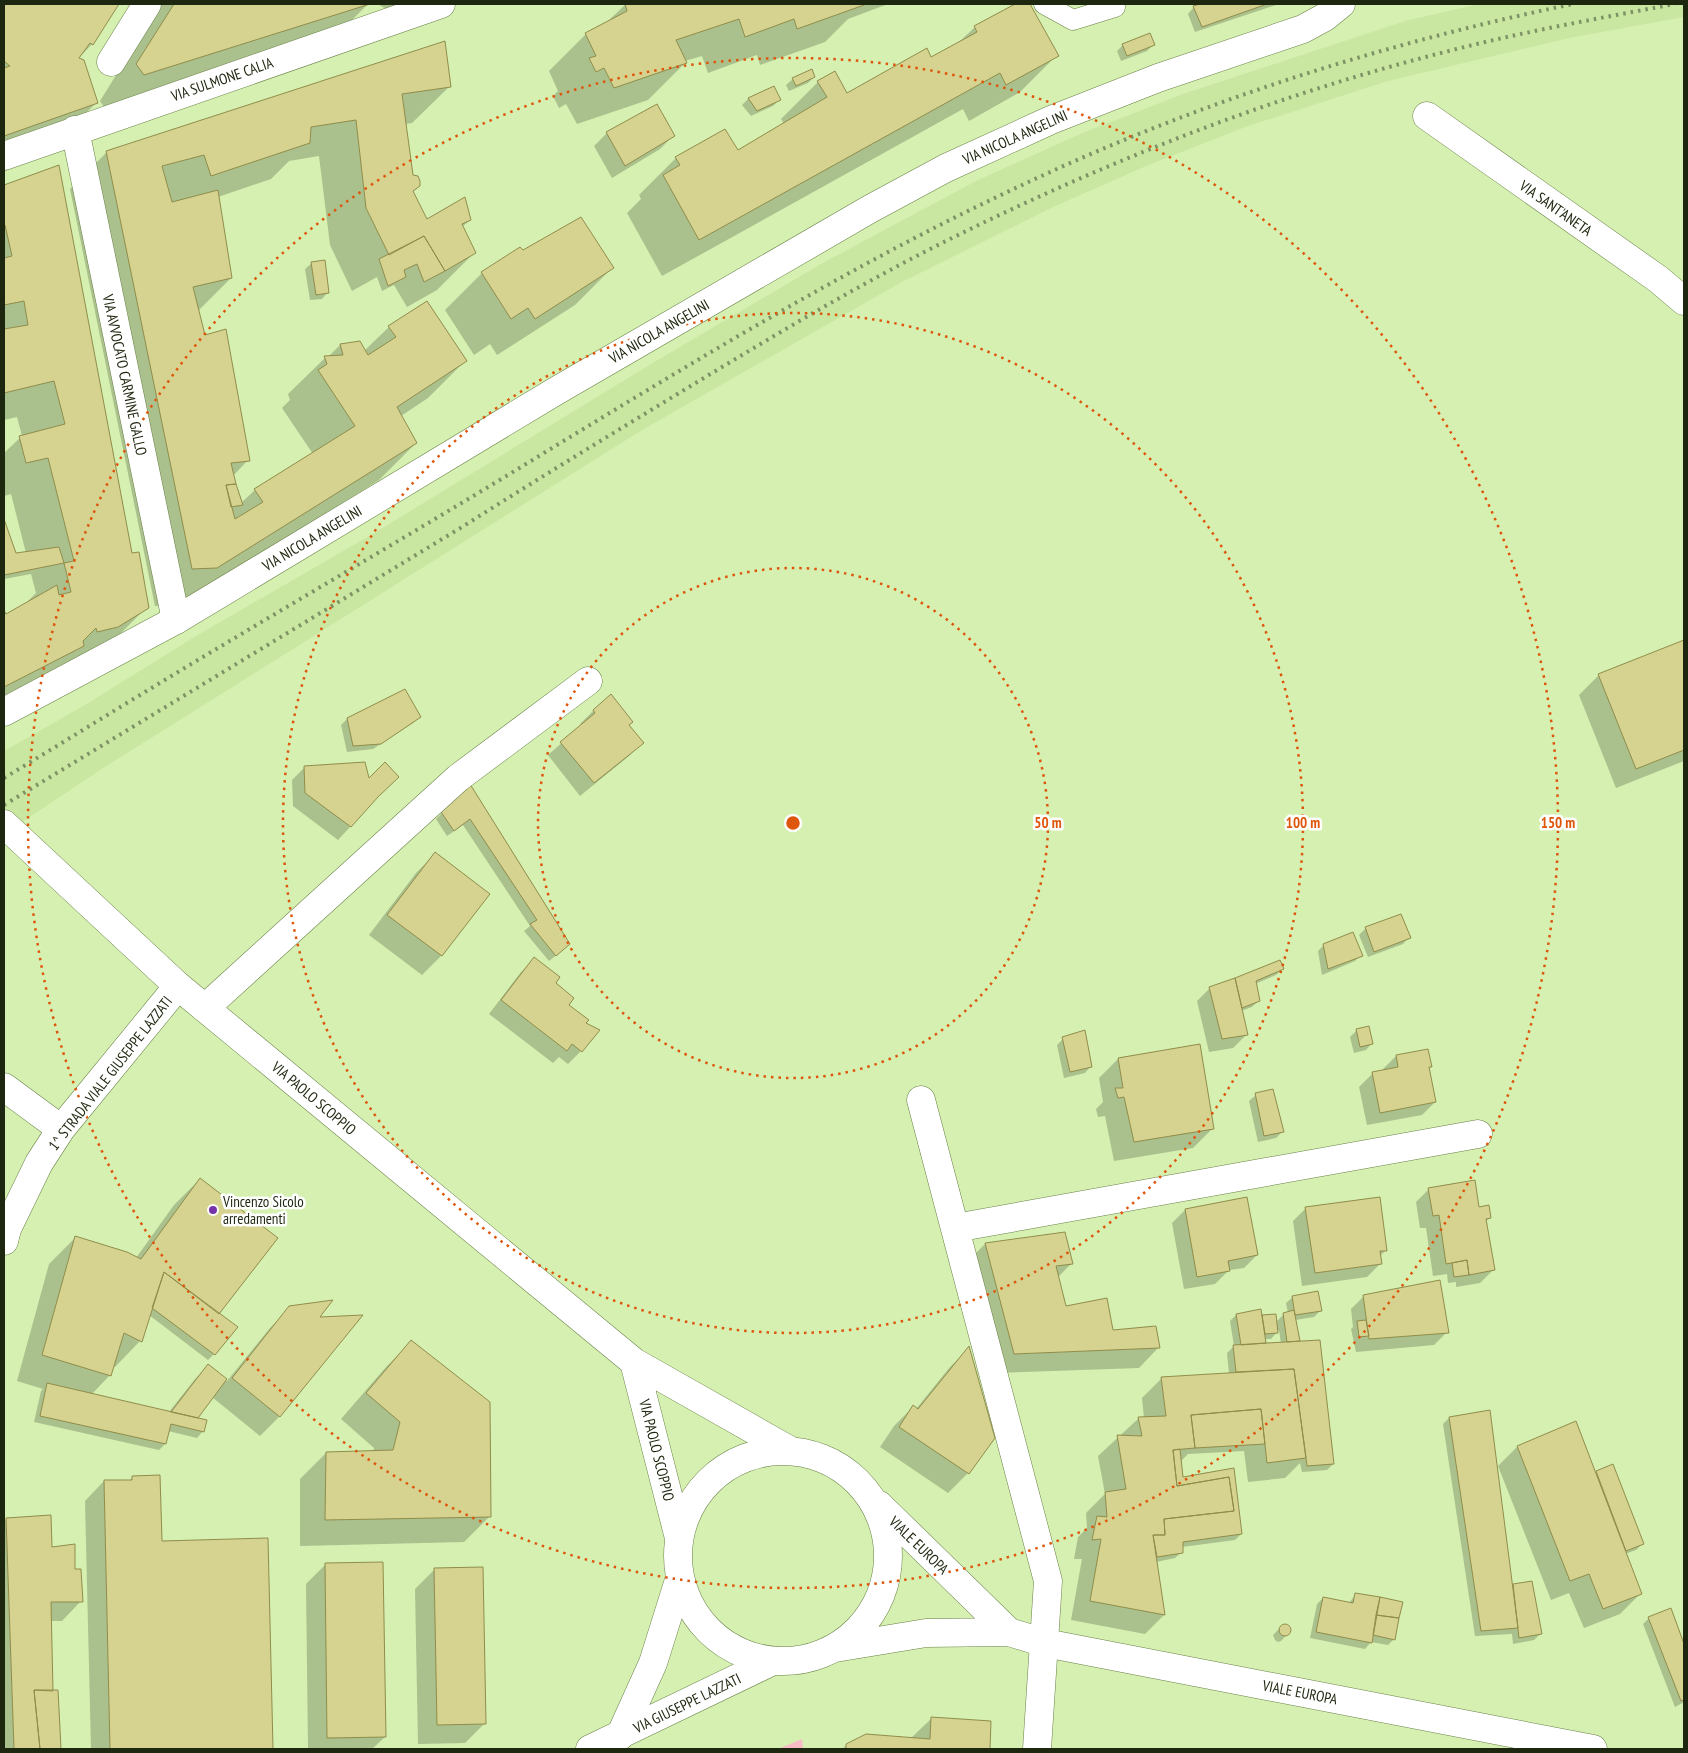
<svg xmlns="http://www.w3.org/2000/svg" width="1688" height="1753" font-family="'PT Sans Narrow',sans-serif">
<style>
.built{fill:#cae7a1}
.green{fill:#f9bcc7}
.shadow{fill:#0003;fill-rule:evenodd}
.building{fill:#d5d38f;stroke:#908d4b}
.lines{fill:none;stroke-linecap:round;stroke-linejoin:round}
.service-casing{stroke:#6a8147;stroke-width:21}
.minor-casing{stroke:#6a8147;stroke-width:29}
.tertiary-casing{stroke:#6a8147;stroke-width:29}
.service{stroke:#fff;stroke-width:20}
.minor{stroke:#fff;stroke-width:28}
.tertiary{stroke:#fff;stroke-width:28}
.rail{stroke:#7f9265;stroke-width:4;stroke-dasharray:2.5 5;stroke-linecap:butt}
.ring{fill:none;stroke:#de560c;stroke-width:2.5;stroke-dasharray:2.5 5}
.poi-dot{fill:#7634a8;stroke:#fff;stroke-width:2}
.labels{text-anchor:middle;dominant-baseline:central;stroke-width:5;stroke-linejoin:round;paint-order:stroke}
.street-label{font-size:15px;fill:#1d260e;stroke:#fff}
.poi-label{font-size:15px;fill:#1d260e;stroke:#fff;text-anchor:start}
.centre{fill:#de560c;stroke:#fff;stroke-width:2.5}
.ring-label{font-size:15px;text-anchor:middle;font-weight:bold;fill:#de560c;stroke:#fff;stroke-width:5;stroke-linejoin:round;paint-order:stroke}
</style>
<rect width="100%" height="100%" fill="#d5f0b1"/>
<path class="built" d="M1479,4H1684V17L1569,38L1388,81L1248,126L1146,166L1051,208L900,283L642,430L100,770L4,834V751L85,705L196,636L371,535L656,361L821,264L976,181L1080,134L1183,94L1405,21Z"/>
<path class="green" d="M802,1739L803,1749H778Z"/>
<path class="shadow" d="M4,4H117L92,44L78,59L97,102L71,128L4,152Z
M160,4H368L331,41L107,111L100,101Z
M378,4H431L397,16Z
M626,4H888L848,19L825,42L760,65L757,55L708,73L702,56L685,61V63L648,100L577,124L566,104L559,108L553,96L558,91L549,71L586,34L606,23Z
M1017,4H1029L1057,55L1020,92L969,121L963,109L662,276L627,213L641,199L639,195L676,158L738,151L784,124L781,119L818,82L847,95L931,59L958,43L975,27Z
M1204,4H1279L1195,32L1188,14L1194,7Z
M444,43L450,86L412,123L405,124L411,176L419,186L412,193L426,221L470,220L462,227L474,253L437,290L407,307L394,285L382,291L377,277L352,291L330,245L319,156L289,161L271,179L218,197L231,278L198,311L204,337L248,460L233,476L241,503L255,490L313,454L282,408L290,400L288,394L325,358L328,357L340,345L359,343L364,351L389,327L465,361L428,398L401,416L416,443L379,480L179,605L155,606L70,189L107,152Z
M1123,45H1153L1147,51L1121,61L1117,51Z
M814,77L808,83L789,91L786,85L793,79Z
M773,87L779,100L773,106L751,116L742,105L748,99Z
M607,133L673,136L660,149L612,178L594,146Z
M58,166L131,555L147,607L110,644L4,704V612L6,616L28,603V601L36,593L31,574L4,579V523L15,555L26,553L11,494L4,496V453L22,436L17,417L4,420V186Z
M523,251L612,268L575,305L497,355L490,344L474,355L445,310L482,273Z
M312,263L328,292L322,299L310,300L305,269Z
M1684,641V761L1616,788L1579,695L1599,675Z
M593,711L628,725L642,743L629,756L580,796L548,755L582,725L580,724Z
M419,717L413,723L373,749L347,752L341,725L347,719Z
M305,767L350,827L338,840L293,806L292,780Z
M470,786L563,950L549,961L524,931L530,926L463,825L447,836L436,819Z
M435,854L488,894L441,956L422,975L369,935L416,873Z
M1400,915L1409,937L1403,944L1368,957L1359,935L1365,929Z
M1324,945L1361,955L1355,961L1322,975L1318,951Z
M534,959L554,983L567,1005L584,1023L598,1030L581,1051L568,1064L559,1057L553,1063L489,1014L521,972Z
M1282,969L1276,975L1255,984L1259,1000L1252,1007L1241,1011L1246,1035L1233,1048L1209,1052L1197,1001L1210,988L1236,979Z
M1368,1028L1372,1043L1366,1050L1354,1053L1350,1037L1356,1031Z
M1063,1039L1091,1066L1085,1073L1064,1078L1057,1045Z
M1396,1056L1430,1066L1428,1068L1435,1102L1422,1115L1367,1125L1359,1087L1372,1074L1384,1071L1383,1069Z
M1118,1059L1213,1128L1193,1148L1114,1161L1105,1116L1098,1117L1096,1109L1103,1102L1099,1078Z
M1256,1095L1282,1132L1276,1138L1258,1142L1249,1101Z
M200,1179L217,1314L214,1354L208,1360L149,1315L140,1341L115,1367L113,1366L110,1375L91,1395L169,1412L195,1379L208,1366L227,1381L270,1328L290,1308L317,1318L280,1416L260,1436L212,1397L197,1417L203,1431L197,1438L168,1431L165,1444L159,1450L34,1422L41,1391L43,1389L17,1381L49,1264L75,1238L136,1258L174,1205Z
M1429,1189L1478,1208L1490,1218L1485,1222L1493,1270L1480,1283L1456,1287V1282L1448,1283L1447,1274L1433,1276L1426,1228H1420L1416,1202Z
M1306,1208L1386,1250L1379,1257L1380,1264L1367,1277L1302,1286L1293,1221Z
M1185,1210L1257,1255L1244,1268L1229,1270L1215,1284L1184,1289L1172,1223Z
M985,1244L1071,1264L1058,1277L1065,1308L1112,1332L1158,1348L1139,1368L995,1373L966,1263Z
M1364,1296L1447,1332L1434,1345L1356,1352L1351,1329L1353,1327L1351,1309Z
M1293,1297L1320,1311L1314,1317L1295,1320L1298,1343L1333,1464L1327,1470L1302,1472L1300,1463L1285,1478L1248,1482L1244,1451L1188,1454L1180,1462L1182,1478L1241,1534L1235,1540L1182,1547V1552L1175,1558L1156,1562L1164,1615L1145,1634L1071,1620L1082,1559H1074L1078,1537L1087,1528L1086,1513L1105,1494L1098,1456L1139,1418H1144L1142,1398L1161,1379L1229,1374L1227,1353L1234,1346L1230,1321L1236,1315L1261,1316L1275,1315L1276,1322L1284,1314L1288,1313L1286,1303ZM1279,1330L1281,1344H1265L1264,1339H1271Z
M411,1342L490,1516L464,1542L300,1546V1479L326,1453L373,1452L374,1448L341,1419L386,1367Z
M969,1348L993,1438L968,1473L948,1493L880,1447L894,1426L913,1407L916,1409L950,1367Z
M1449,1418L1511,1586L1531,1583L1540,1634L1534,1640L1513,1644L1512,1634L1475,1636L1443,1424Z
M1517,1447L1595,1474L1597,1472L1642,1544L1636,1550L1625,1554L1640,1594L1620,1614L1584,1628L1569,1593L1551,1600L1498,1466Z
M133,1477L160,1542L267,1540L272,1749H91L85,1501L104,1481H129Z
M6,1519L50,1549L74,1571L81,1601L62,1621H50L52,1691H57L59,1749H4V1522Z
M326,1564L385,1737L372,1749H308L306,1584Z
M435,1569L485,1723L465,1743L418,1744L415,1589Z
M1356,1594L1394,1639L1388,1645L1371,1642L1365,1649L1310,1638L1317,1604L1323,1598L1349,1603Z
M1670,1610L1684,1648V1702L1675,1707L1643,1624L1649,1618Z
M1283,1625H1286L1289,1627L1290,1631L1281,1641L1278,1642L1275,1640L1273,1635Z
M932,1718L990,1722L989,1749H842L847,1745L911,1738Z"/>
<path class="building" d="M4,4H119L93,45L90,43L79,58L84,60L98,103L4,136V68L10,66L4,61Z
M174,4H370L144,75L136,64Z
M625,4H863L864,5L797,29L794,19L745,37L739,19L676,40L687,63L614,88L604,68L596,72L589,58L596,56L585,33L627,11Z
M1015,4H1030L1059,56L1006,85L1000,73L699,240L663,175L680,165L675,157L725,129L738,150L827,97L817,81L835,71L847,93L927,48L931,57L977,32L974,26Z
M1200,4H1267L1202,27L1193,6Z
M1150,33L1155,45L1127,56L1122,44Z
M445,41L451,87L402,94L413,175L418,176L420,181V186L413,191L427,219L465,197L471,220L462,224L476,253L445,271L424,236L389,255L366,208L356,120L311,127L310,143L211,176L204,155L162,166L172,202L218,190L232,278L193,287L205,335L226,329L250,461L231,463L236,484L226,485L235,519L263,502L254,489L355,426L318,370L327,364L324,356L343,355L340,344L360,341L368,355L396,337L388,326L427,301L467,361L397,407L417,443L217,568L192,569L106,151Z
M812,69L815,77L796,86L792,78Z
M774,86L781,100L757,111L748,98Z
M657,104L675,136L625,166L606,132Z
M59,165L132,553L139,552L149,608L118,627L97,632L96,628L83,641L84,646L4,687V610L6,614L57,585L59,595L71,592L64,563L74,561L48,458L26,463L19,436L65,424L54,381L4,393V329L28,325L24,301L4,305V258L12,256L5,225H4V185Z
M581,217L614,268L535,319L528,308L511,319L481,272L520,247L523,250Z
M424,236L445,271L424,282L417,264L404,270L406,277L388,286L379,259Z
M325,260L329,293L316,295L311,262Z
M236,484L243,505L231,507L226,485Z
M4,519L16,553L59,547L64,563L4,575Z
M1684,640V750L1636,769L1598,674Z
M405,689L421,717L381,744L353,746L347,718Z
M611,694L633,722L629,725L644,743L594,783L560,742L595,713L593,710Z
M365,762L369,778L385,762L399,777L378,797L351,827L305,793L304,766Z
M470,784L570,944L556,956L530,924L537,920L470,819L454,831L441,812Z
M435,852L490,894L442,956L387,915Z
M1401,914L1411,938L1374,952L1365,927Z
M1353,932L1363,956L1328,969L1323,944Z
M534,957L560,977L556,983L574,998L569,1005L589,1020L586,1023L600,1030L582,1052L572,1044L567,1051L501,1000Z
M1280,960L1284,969L1256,981L1260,1001L1242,1008L1235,978Z
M1235,978L1248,1035L1222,1039L1209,987Z
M1369,1026L1373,1044L1360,1047L1356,1029Z
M1085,1030L1092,1067L1070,1072L1062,1037Z
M1200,1044L1214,1129L1134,1142L1124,1097L1118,1098L1115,1088H1123L1118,1058Z
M1428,1049L1432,1067H1429L1436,1102L1380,1113L1372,1072L1398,1067L1396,1055Z
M1273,1089L1284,1132L1264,1136L1255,1093Z
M200,1178L278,1238L219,1314L164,1272L142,1342L124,1333L111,1376L42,1355L75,1236L127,1252L141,1259Z
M1475,1180L1479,1207L1489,1205L1491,1218L1486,1219L1495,1270L1469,1275L1467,1260L1446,1264L1439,1215L1433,1216L1428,1188Z
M1247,1197L1258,1255L1228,1261L1230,1271L1197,1277L1185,1209Z
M1380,1197L1387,1251H1380L1382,1264L1315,1273L1305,1207Z
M1065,1232L1073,1264L1056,1266L1066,1306L1107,1298L1113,1330L1156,1326L1160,1348L1014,1354L985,1243Z
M1467,1260L1469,1275L1454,1277L1452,1263Z
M164,1272L238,1327L215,1355L152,1308Z
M1440,1280L1449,1333L1369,1339L1363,1295Z
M1318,1291L1322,1311L1295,1315L1292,1296Z
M333,1300L320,1317L363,1315L280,1417L232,1378L289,1306Z
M1261,1309L1266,1343L1241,1345L1236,1314Z
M1294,1310L1300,1341L1287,1342L1283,1313Z
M1276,1314L1278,1333L1265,1334L1262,1315Z
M1366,1320L1369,1336L1359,1337L1357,1321Z
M411,1340L490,1402L491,1517L325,1520L326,1452L393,1450L400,1422L366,1393Z
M1320,1340L1334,1464L1307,1466L1294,1369L1236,1372L1233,1345Z
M969,1346L995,1438L969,1474L899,1427L913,1405L918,1409Z
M208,1364L227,1379L198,1418L171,1412Z
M1294,1369L1306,1458L1267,1463L1261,1409L1191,1415L1195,1448L1173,1450L1177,1486L1229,1477L1234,1511L1164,1519L1165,1535H1153L1165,1615L1090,1601L1101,1539L1092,1540L1097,1516L1107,1517L1105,1492L1126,1489L1117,1435L1142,1436L1138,1417L1166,1416L1161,1377Z
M47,1383L207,1420L204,1432L171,1424L166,1444L40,1416Z
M1261,1409L1265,1444L1195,1448L1191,1415Z
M1490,1410L1518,1628L1481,1631L1449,1417Z
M1576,1421L1642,1594L1603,1609L1589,1574L1570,1581L1517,1446Z
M1180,1449L1183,1477L1234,1468L1242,1534L1183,1542V1553L1157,1557L1153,1535H1165L1164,1519L1234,1511L1229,1477L1177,1486L1173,1450Z
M1613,1464L1644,1544L1626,1551L1596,1471Z
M160,1475L162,1541L268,1538L273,1749H110L104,1480H132V1476Z
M51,1515L52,1547L75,1544V1569H81L83,1602H51L53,1691L34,1690L40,1749H14L6,1518Z
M383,1562L386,1737L327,1738L325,1563Z
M483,1567L486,1724L437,1725L434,1568Z
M1532,1581L1542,1634L1519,1638L1513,1584Z
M1355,1593L1380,1597L1372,1643L1316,1632L1323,1597L1353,1603Z
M1380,1597L1403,1602L1399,1618L1376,1615Z
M1671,1608L1684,1644V1700L1681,1701L1648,1617Z
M1376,1615L1399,1618L1395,1640L1373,1635Z
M1279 1630a6 6 0 1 1 12 0a6 6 0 1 1-12 0Z
M34,1690H58L61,1749H40Z
M931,1717L991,1721L990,1749H846V1744L866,1734L930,1739Z"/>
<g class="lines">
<g class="service-casing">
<path id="service" d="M1044,4L1073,20L1115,7"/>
</g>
<g class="minor-casing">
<path id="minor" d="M111,62L147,4
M1427,116L1658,279L1684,301
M75,130L176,620
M4,156L441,4
M205,1008L458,778L588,681
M4,1087L61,1129
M921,1100L1048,1581L1037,1749
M955,1228L1478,1134
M4,1241L7,1229L39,1163L61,1129L178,986"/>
</g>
<g class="tertiary-casing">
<path id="tertiary" d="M4,712L176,620L556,391L870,209L946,168L1051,120L1158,78L1303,29L1325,17L1341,4
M4,824L178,986L634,1362L791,1451
M634,1362L679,1538
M678 1556a105 105 0 1 1 210 0a105 105 0 1 1-210 0Z
M879,1505L1009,1632
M835,1648L926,1633L1009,1632L1045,1643L1593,1749
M620,1736L653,1663L680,1577
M590,1749L773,1661"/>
</g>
<use href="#service" class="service"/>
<use href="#minor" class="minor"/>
<use href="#tertiary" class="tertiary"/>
<path class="rail" d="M4,778C49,751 94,723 140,695C278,611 419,530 557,445C708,353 859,261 1020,186C1195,103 1384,43 1573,4
M4,805L462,527C536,480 610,435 684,390C770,338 856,286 946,241C1026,201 1108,165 1191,133C1290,95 1394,63 1498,39C1556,26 1616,15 1675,4"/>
</g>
<g class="ring">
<circle cx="793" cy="823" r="255"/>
<circle cx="793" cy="823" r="510"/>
<circle cx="793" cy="823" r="765"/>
</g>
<circle class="poi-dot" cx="213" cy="1210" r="5"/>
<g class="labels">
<g class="street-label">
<text transform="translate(222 79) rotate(-19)">VIA SULMONE CALIA</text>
<text transform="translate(1015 137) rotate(-24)">VIA NICOLA ANGELINI</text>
<text transform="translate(1556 208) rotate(35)">VIA SANT'ANETA</text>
<text transform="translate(659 331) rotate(-30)">VIA NICOLA ANGELINI</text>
<text transform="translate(125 375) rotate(78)">VIA AVVOCATO CARMINE GALLO</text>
<text transform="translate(312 538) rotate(-31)">VIA NICOLA ANGELINI</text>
<text transform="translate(110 1073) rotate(-52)">1^ STRADA VIALE GIUSEPPE LAZZATI</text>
<text transform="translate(314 1098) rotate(40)">VIA PAOLO SCOPPIO</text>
<text transform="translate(657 1450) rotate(76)">VIA PAOLO SCOPPIO</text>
<text transform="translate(919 1545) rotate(44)">VIALE EUROPA</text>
<text transform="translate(1300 1692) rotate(11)">VIALE EUROPA</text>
<text transform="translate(687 1703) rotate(-26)">VIA GIUSEPPE LAZZATI</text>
</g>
<g class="poi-label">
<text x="223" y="1201">Vincenzo Sicolo<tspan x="223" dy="17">arredamenti</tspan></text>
</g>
</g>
<circle cx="793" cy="823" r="8" class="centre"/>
<g class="ring-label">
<text x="1048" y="828">50 m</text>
<text x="1303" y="828">100 m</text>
<text x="1558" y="828">150 m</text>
</g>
<rect width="1688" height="1753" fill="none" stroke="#1d260e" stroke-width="10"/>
</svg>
